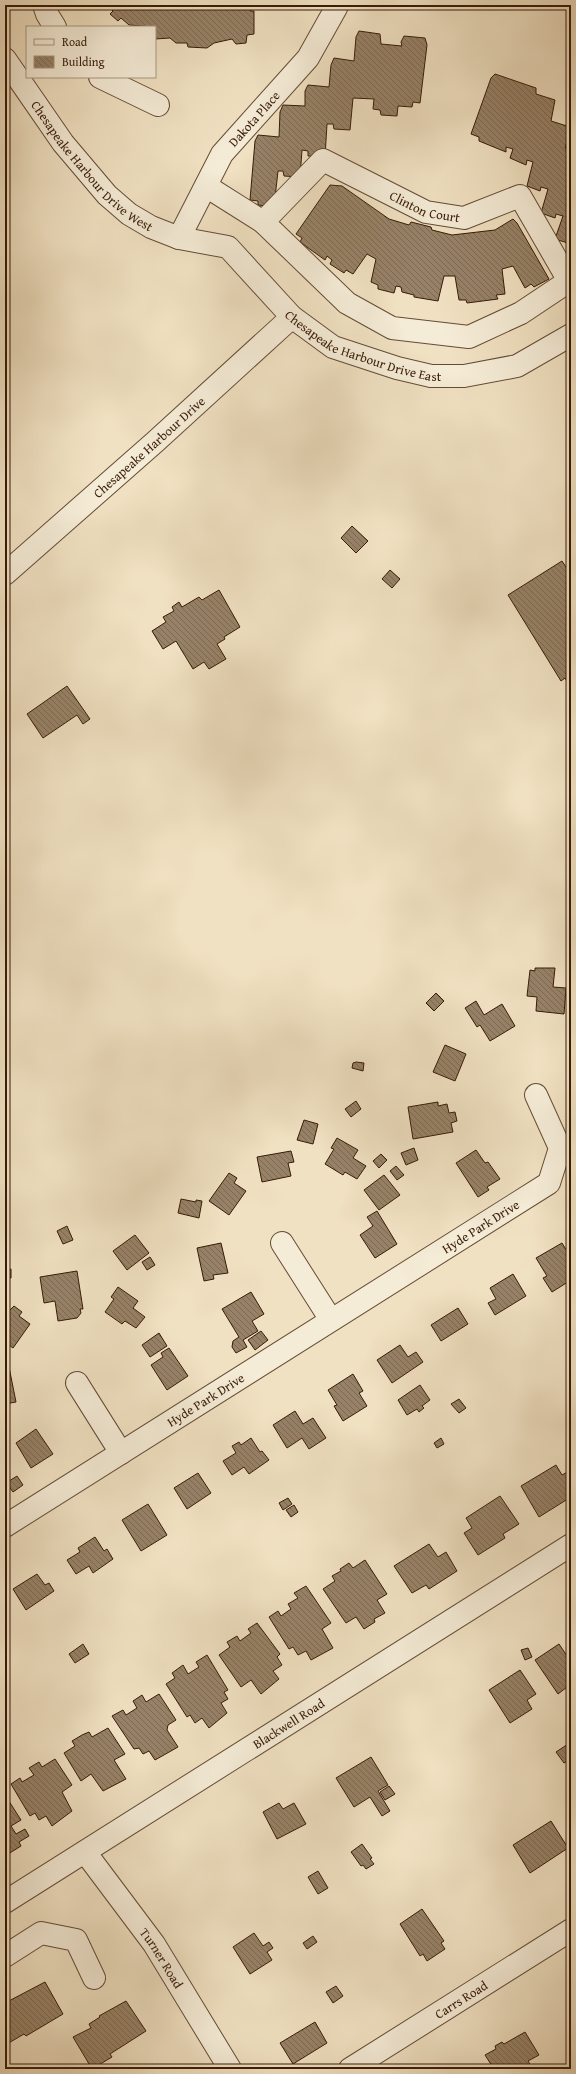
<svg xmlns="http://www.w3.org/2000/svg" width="576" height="2074" font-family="'Gentium Book Plus',serif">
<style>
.building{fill:url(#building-back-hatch);stroke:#371b07}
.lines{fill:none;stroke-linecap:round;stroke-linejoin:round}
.minor-casing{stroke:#654c36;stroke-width:24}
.minor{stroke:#f5ecd7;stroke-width:22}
.labels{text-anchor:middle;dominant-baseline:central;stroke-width:3;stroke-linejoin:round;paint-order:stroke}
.street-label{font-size:13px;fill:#371b07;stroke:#f5ecd7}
</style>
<defs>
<pattern id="building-back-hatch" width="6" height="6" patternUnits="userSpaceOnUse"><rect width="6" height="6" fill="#978268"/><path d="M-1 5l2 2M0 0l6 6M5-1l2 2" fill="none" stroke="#7c6a54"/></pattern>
</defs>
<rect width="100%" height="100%" fill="#f0e1c2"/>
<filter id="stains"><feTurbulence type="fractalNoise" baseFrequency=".005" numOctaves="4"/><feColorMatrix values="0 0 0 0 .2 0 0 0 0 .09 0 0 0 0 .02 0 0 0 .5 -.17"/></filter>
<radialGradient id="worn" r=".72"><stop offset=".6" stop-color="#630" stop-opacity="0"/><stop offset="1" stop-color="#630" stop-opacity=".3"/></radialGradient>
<path class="building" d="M107,5H250V11H254V34L247,35L246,43L236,44L232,39L214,43L207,48L188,47L187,43H176L170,38L155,39V27L129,25L121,18L118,21L110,14L113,11Z
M359,31L380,34L381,44L402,46L401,42L404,36L425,38L427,45L420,103L413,102L412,107L398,106L397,116L381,115L380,110L373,109L374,99L353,98L350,130L334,129L333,124H327L325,157L308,156V151L302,150L300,177L284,176L283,171H278L274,207L258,205V201L250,200L255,141L258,135L279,137L280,112L283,105L305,106V91L308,85L329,87L331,65L334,58L354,61L356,37Z
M495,74L536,88V94L555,100L551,121L570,127V134L565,148L571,150V244L555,239L563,216L556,214L555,218L541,213L548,189L541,187L540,191L527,186L533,162L527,160L526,165L510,158L513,149L506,147V152L479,141V137L471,134L491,78Z
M330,185L342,186L389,219L409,225L411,222L431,227L432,230L452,235L495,230L513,219L517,223L549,279L534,287L531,284L525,288L513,266L502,269L505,294L496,295L498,299L467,303L466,300H459L455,276H444L438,301L414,297V295L402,292L401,287L396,286L394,293L378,289V285L371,282L376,259L367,254L353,274L346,270L344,273L330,264L332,260L327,256L325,260L300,242L302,238L296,234Z
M352,526L368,541L356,553L341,538Z
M562,561L569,572L567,574L571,580L568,584L571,589V688L565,678L561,681L508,595Z
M390,570L400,579L392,588L382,579Z
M219,590L240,627L224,637L225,639L217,644L226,659L209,669L204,662L193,669L176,641L163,649L152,631L166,622L163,617L174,611L172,607L179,602L182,607L199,597L202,600Z
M67,686L90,719L83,724L77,715L43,738L27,714Z
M535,968H555L553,987L566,988L564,1014L536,1011L537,997L527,996L530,970L535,971Z
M436,993L444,1001L434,1011L426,1003Z
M476,1001L484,1015L502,1004L515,1026L490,1041L480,1025L477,1027L465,1008Z
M445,1045L466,1054L455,1081L433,1072Z
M356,1062L364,1063L363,1071L352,1068L353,1063Z
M356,1101L361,1109L351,1117L345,1109Z
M438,1102V1106L447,1104L449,1113L455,1112L457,1121L451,1123L453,1132L413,1139L408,1107Z
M304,1120L318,1124L313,1144L297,1140Z
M337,1138L358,1150L353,1158L366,1166L357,1179L345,1172L343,1175L325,1164L334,1149L331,1148Z
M414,1148L418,1160L406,1165L401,1153Z
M476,1150L485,1163L488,1162L500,1179L487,1187L489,1190L478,1197L456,1163Z
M291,1151L294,1162L288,1163L291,1176L262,1182L257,1157Z
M381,1154L387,1160L379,1168L373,1161Z
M396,1166L404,1175L397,1180L390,1171Z
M229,1173L237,1178L234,1183L246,1191L229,1215L209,1201Z
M384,1175L400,1195L379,1210L364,1190Z
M181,1199L196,1202V1200L202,1201L199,1218L178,1213Z
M377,1211L397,1244L375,1258L360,1235L373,1226L367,1217Z
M67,1226L73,1240L63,1244L57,1231Z
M135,1235L149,1253L127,1270L113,1251Z
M221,1243L228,1273L213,1275L214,1279L204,1281L197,1248Z
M562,1243L571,1258V1280L552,1292L543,1278L547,1276L536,1258Z
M150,1257L155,1265L147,1270L142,1262Z
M5,1269H11V1278H5Z
M77,1271L83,1309H80L81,1313L77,1318L58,1321L55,1301L44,1303L40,1277Z
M513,1274L526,1296L495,1315L488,1303L496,1299L490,1288Z
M118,1287L138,1301L133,1308L145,1317L136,1328L125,1321L122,1324L105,1312L114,1299L111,1297Z
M251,1292L264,1314L252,1321L258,1331L243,1340L247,1347L236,1353L232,1347L233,1341L239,1337L222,1309Z
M14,1306L22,1312L19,1316L30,1324L13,1348L5,1342V1315Z
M458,1308L468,1324L441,1341L431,1325Z
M261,1331L268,1340L255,1350L248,1340Z
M159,1333L167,1346L150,1357L142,1345Z
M400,1345L408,1357L416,1352L423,1362L392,1383L377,1360Z
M169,1348L188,1376L167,1390L151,1365L163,1357L161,1353Z
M9,1367L16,1402L5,1404V1368Z
M353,1374L363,1391L359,1393L367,1406L343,1421L334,1406L337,1405L328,1390Z
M420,1385L430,1400L422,1406L424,1408L419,1412L417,1409L407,1415L398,1400Z
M459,1399L466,1408L459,1413L451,1404Z
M295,1411L303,1424L313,1418L326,1438L309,1449L302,1438L287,1448L273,1425Z
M36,1429L53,1454L31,1468L16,1443Z
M251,1438L260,1452L262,1451L269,1460L249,1474L244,1467L232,1475L223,1461L236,1453L232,1446L239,1442L241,1445Z
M441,1438L444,1444L437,1448L434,1443Z
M556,1465L562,1475L571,1470V1497L539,1517L521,1486Z
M198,1473L211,1493L187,1509L174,1488Z
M17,1476L23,1485L13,1492L6,1483Z
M500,1496L519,1524L503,1534L505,1538L478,1555L464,1533L472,1528L466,1518Z
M288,1498L292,1504L283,1510L279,1503Z
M148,1504L167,1535L141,1551L122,1520Z
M294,1505L298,1512L291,1517L286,1510Z
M95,1537L104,1551L107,1549L113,1559L93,1573L89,1566L76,1574L67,1560L80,1552L78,1548Z
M429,1544L438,1557L446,1552L457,1571L429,1589L426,1585L412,1593L394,1566Z
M365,1560L387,1594L377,1600L385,1613L374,1619L375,1622L364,1629L356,1617L346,1623L323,1589L335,1581L332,1576L341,1571L340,1569L349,1563L353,1568Z
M37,1574L45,1585L49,1583L54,1591L26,1610L13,1589Z
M306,1586L331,1623L322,1629L333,1648L311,1660L306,1651L298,1655L293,1647L289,1649L269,1617L278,1611L281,1616L291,1609L288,1604L298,1598L294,1593Z
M257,1623L280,1654L277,1657L282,1665L273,1671L279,1679L261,1694L251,1680L241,1687L219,1655L230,1647L227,1642L237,1636L240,1641L251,1633L248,1629Z
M83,1644L89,1654L75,1663L69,1654Z
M559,1644L571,1662V1684L558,1694L535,1660Z
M528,1648L532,1657L525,1660L521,1650Z
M207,1655L228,1690L224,1692L228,1699L221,1703L227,1713L209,1728L202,1718L195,1723L190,1715L187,1717L166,1684L175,1678L172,1673L183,1665L188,1674L199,1667L196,1662Z
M520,1670L536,1694L527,1700L532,1709L510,1723L489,1690Z
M159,1694L176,1720L168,1725L167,1730L178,1747L155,1760L149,1751L143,1754L139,1748L134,1749L112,1716L123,1710L126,1715L137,1708L133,1701L142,1695L146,1702Z
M108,1728L125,1754L114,1760L126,1779L103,1791L91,1774L81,1781L64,1753L75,1746L72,1741L82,1735L89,1732L92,1737Z
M571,1742V1759L564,1763L556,1752Z
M371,1757L388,1785L378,1791L390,1811L382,1816L370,1797L354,1807L336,1778Z
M55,1759L72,1785L62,1792L72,1811L52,1826L46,1816L39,1820L35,1813L30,1816L11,1784L20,1778L22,1782L34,1775L29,1768L39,1762L42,1767Z
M389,1786L395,1794L385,1800L380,1792Z
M5,1795L21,1820L11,1826L16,1834L25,1829L29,1836L19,1842L21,1846L5,1856Z
M279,1803L283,1809L294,1803L306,1824L277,1839L263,1812Z
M551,1821L568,1848L530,1873L513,1845Z
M362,1844L372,1858L370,1859L374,1864L366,1869L363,1865L361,1866L351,1852Z
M318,1871L328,1888L318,1894L308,1877Z
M422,1909L444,1941L441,1943L445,1949L427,1961L423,1954L420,1956L400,1924Z
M254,1933L263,1946L269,1942L273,1948L267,1952L272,1960L250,1974L233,1947Z
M313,1936L317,1942L307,1949L303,1943Z
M45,1982L63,2014L26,2036L24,2034L7,2044L8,2047L5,2048V2003Z
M336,1986L343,1996L333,2003L326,1992Z
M126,2001L146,2031L110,2054L112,2057L92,2069L73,2037L91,2028L89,2024L100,2017L99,2016Z
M315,2022L327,2043L293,2064L280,2043Z
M525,2032L539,2055L528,2061L533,2069H494L485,2055L496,2049L495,2046L502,2042L504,2044Z"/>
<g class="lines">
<g class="minor-casing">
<g id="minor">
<path d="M44,5L47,14L55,27"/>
<path id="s1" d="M5,59L63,143L107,195L129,214L151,227L179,238L228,247L292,317L333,347L397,368L431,376H464L517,366L571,335"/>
<path d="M100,77L158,105"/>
<path d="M206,186L263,222L347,303L392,328L469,337L521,313L569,281L571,283"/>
<path id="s2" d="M263,222L323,160L426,212L464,218L520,196L569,281"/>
<path id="s3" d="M179,238L222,154L308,58L336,8L334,5"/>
<path id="s4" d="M5,574L155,442L292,317"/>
<path d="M282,1243L331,1320"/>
<path d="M77,1383L121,1453"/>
<path id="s5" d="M5,1526L549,1183L560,1148L536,1095"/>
<path id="s6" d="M85,1852L154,1944L230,2069"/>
<path id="s7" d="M5,1902L571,1545"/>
<path d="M5,1956L41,1933L76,1940L94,1978"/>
<path id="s8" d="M350,2069L571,1930"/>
</g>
</g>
<use href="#minor" class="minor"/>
</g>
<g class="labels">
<g class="street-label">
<text stroke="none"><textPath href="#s3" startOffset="142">Dakota Place</textPath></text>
<text stroke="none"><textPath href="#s1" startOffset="139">Chesapeake Harbour Drive West</textPath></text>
<text stroke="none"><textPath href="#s2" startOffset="199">Clinton Court</textPath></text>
<text stroke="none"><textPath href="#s1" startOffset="478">Chesapeake Harbour Drive East</textPath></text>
<text stroke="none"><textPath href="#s4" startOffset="192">Chesapeake Harbour Drive</textPath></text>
<text stroke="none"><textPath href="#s5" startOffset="562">Hyde Park Drive</textPath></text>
<text stroke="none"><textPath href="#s5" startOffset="237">Hyde Park Drive</textPath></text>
<text stroke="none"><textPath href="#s7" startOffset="335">Blackwell Road</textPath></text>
<text stroke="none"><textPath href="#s6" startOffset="131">Turner Road</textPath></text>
<text stroke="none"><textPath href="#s8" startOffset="131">Carrs Road</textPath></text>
</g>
</g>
<rect width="576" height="2074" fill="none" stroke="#f0e1c2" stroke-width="20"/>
<rect x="6" y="6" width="564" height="2062" fill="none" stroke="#371b07" stroke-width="2"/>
<rect x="10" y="10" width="556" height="2054" fill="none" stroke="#371b07"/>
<rect x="26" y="26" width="130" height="52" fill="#f5ecd7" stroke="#a99884"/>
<rect x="34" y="39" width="20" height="6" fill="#f5ecd7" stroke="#a99884"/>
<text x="62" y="46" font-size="12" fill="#371b07">Road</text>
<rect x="34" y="56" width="20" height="12" fill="url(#building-back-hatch)" stroke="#a99884"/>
<text x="62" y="66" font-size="12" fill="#371b07">Building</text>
<rect width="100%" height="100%" filter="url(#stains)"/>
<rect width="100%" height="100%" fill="url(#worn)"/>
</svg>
